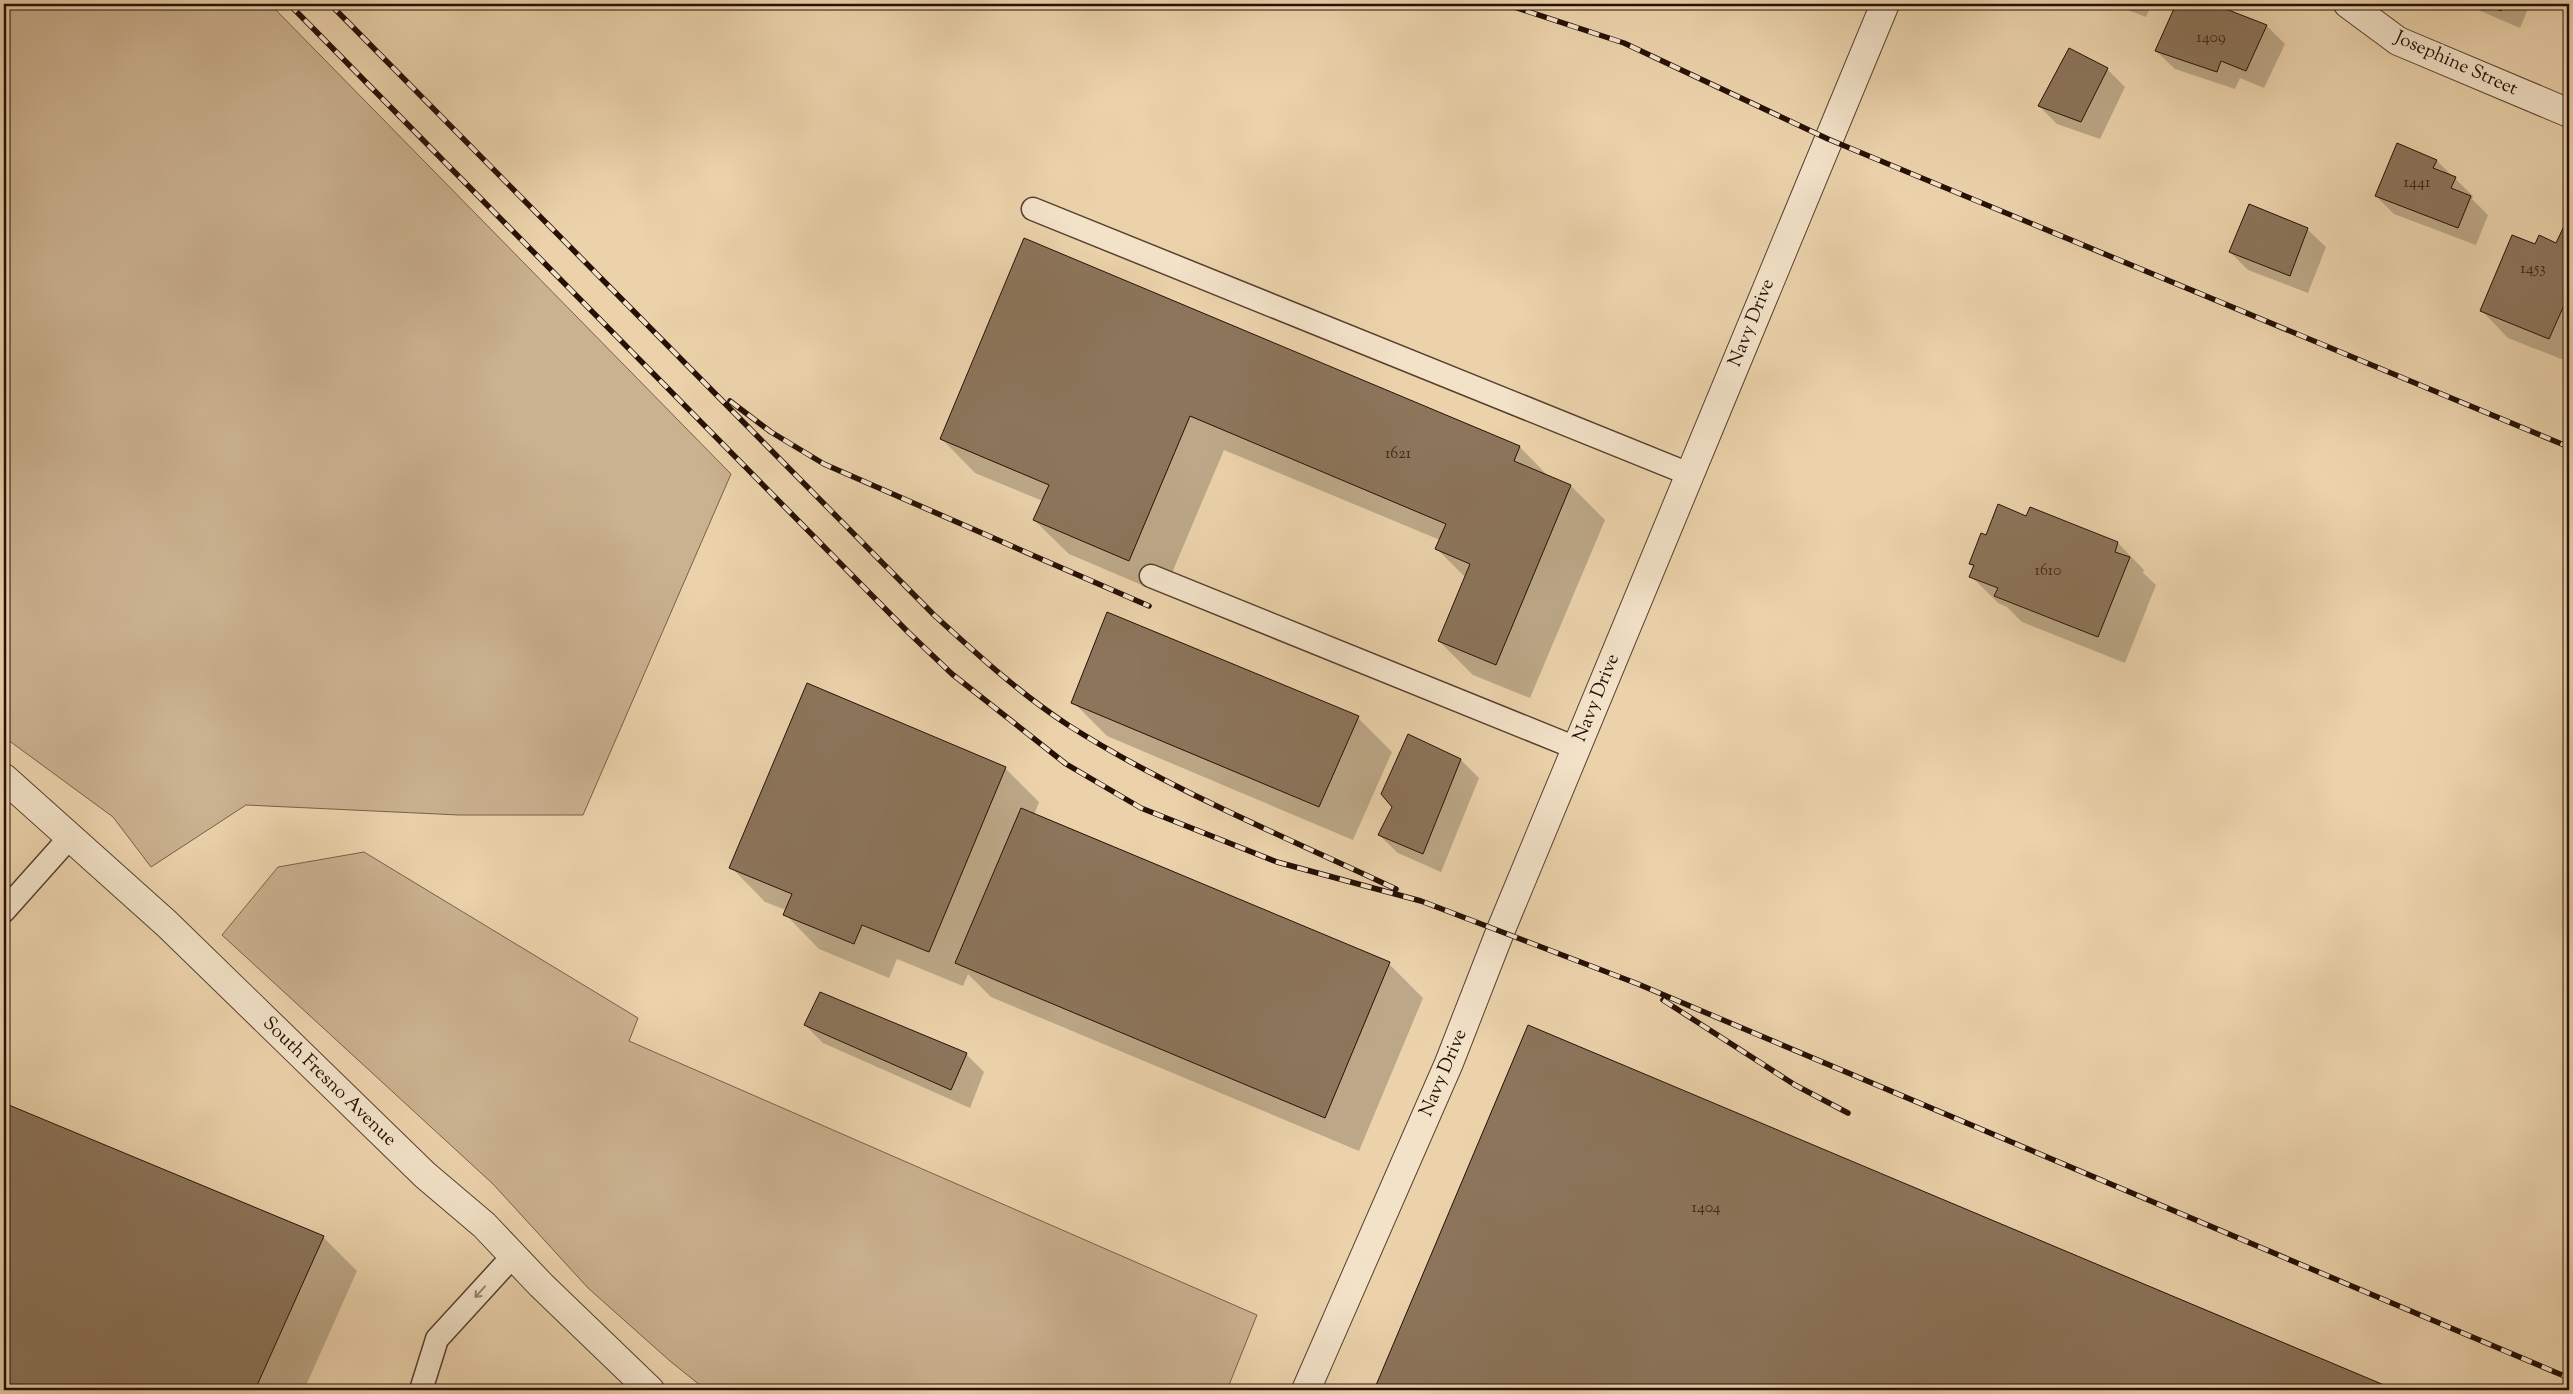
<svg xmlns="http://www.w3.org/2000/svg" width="2573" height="1394" font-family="'Sorts Mill Goudy',serif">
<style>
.green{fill:#cab18f;stroke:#78604a}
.shadow{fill:#0003}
.building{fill:#8c755b;stroke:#261005}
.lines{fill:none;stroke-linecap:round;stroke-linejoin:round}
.service-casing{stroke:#57402e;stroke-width:25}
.minor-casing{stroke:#57402e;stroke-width:30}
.tertiary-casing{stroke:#57402e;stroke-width:30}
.service{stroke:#f2e2c8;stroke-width:22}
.minor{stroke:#f2e2c8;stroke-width:28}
.tertiary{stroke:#f2e2c8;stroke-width:28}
.rail-casing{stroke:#261005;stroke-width:5.5}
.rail{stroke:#f2e2c8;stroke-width:4;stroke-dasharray:11;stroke-linecap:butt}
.oneway{stroke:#968470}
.labels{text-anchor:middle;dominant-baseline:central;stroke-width:5;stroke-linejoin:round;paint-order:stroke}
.number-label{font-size:16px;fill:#40291a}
.street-label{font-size:19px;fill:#261005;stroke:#f2e2c8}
</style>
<rect width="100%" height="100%" fill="#ebd2ab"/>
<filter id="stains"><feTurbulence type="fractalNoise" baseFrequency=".004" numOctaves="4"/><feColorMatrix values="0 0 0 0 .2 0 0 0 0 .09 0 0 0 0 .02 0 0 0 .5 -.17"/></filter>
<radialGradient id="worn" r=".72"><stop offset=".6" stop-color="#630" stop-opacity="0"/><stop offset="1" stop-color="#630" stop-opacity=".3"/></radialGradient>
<path class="green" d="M4,4H270L731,474L583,815H459L246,805L151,867L113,817L4,737Z
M364,852L638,1018L629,1041L1257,1315L1227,1390H706L670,1361L588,1288L493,1184L222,935L278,867Z"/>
<path class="shadow" d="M2112,4H2152L2146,17Z
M2177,4H2209L2267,26L2285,44L2264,88L2240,78L2235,89L2175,69L2156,51Z
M2464,4H2530L2520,28Z
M2107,69L2125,87L2100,139L2057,124L2039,106Z
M2437,161L2473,196L2472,199L2488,215L2476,245L2394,214L2376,196Z
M2566,226L2569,228V362L2508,338L2482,311L2536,246L2557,244Z
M2307,229L2326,247L2308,293L2248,270L2230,252Z
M1025,239L1520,447L1549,477L1571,486L1605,520L1530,698L1473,675L1439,641L1466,578L1437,549L1440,540L1224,450L1163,594L1069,554L1034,520L1043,501L975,473L941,438Z
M2027,517L2118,543L2144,570L2143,573L2156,585L2125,663L2022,622L2007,607L1998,603L1971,576L1974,568L1970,564L1987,537Z
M1073,702L1358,718L1392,752L1353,840L1107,736Z
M1461,760L1479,778L1441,872L1398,853L1379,835Z
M1005,768L1039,802L1034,815L1389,964L1423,998L1359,1151L991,997L968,974L963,986L897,959L889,978L819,949L785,914L786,910L765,902L731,867Z
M805,1025L966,1054L984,1072L970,1108L823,1043Z
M1528,1027L2392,1390H1375Z
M4,1104L323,1237L357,1271L304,1390H4Z"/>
<path class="building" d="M2176,4H2213L2267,25L2246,71L2221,61L2217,72L2155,51Z
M2486,4H2504L2501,11Z
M2069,48L2108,68L2081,122L2038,106Z
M2397,143L2437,160L2433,168L2456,177L2451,188L2471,196L2458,228L2375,196Z
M2249,204L2308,228L2290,276L2229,252Z
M2565,224L2569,226V294L2549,339L2480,311L2512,235L2535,244L2539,235L2556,243Z
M1024,238L1520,446L1514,461L1571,485L1496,665L1438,641L1470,564L1435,549L1446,524L1190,416L1129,561L1033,520L1049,485L940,439Z
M1998,504L2026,516L2030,507L2118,542L2115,552L2130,557L2098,637L1994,596L1998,588L1969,577L1974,565L1969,564L1981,533L1986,535Z
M1107,612L1359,716L1319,807L1071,703Z
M807,683L1006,767L929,952L862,925L854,944L783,915L792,894L729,868Z
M1408,734L1461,759L1423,854L1378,835L1392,807L1381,794Z
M1021,808L1390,962L1325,1118L955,963Z
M820,992L967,1053L951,1090L804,1025Z
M1528,1025L2396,1390H1374Z
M4,1103L324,1236L255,1390H4Z"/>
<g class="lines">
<g class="service-casing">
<path id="service" d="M1033,209L1689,474
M1151,576L1576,748
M4,911L70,837
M421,1390L437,1339L513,1256"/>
</g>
<g class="minor-casing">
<path id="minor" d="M2348,4L2398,41L2569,113"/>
</g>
<g class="tertiary-casing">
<path id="tertiary" d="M4,778L167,924L425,1175L484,1225L541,1285L650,1390
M1306,1390L1449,1063L1500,932L1885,4"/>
</g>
<use href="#service" class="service"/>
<use href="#minor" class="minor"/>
<use href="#tertiary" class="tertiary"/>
<g class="rail-casing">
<path id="rail" d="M289,4L908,632L952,674L1066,764L1141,808L1277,862L1421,901L1638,984L2569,1378
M330,4L934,615C977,654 1019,693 1068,725C1168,789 1288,838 1396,889
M1505,4L1624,43L1828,139L2569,447
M730,401L771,432L824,464L1149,606
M1663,1000L1795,1085L1848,1113"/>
</g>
<use href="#rail" class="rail"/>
</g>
<defs><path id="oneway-shaft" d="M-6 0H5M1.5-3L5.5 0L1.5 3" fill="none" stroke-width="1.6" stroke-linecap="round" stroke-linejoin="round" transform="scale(1.25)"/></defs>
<use class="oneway" href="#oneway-shaft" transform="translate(480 1292) rotate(132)"/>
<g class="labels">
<g class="number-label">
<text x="2211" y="38">1409</text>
<text x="2417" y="183">1441</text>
<text x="2533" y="269">1453</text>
<text x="1398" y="454">1621</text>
<text x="2048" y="571">1610</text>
<text x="1706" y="1208">1404</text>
</g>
<g class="street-label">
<text transform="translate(2456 64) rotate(24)">Josephine Street</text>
<text transform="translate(1752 323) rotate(-68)">Navy Drive</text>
<text transform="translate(1597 698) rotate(-68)">Navy Drive</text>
<text transform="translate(1444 1073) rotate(-67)">Navy Drive</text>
<text transform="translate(329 1082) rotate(44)">South Fresno Avenue</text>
</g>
</g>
<rect width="2573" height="1394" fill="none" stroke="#ebd2ab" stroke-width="20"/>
<rect x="5" y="5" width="2563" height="1384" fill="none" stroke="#261005" stroke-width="2.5"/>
<rect x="10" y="10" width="2553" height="1374" fill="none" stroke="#261005"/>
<rect width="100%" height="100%" filter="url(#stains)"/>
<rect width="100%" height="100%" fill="url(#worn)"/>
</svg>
